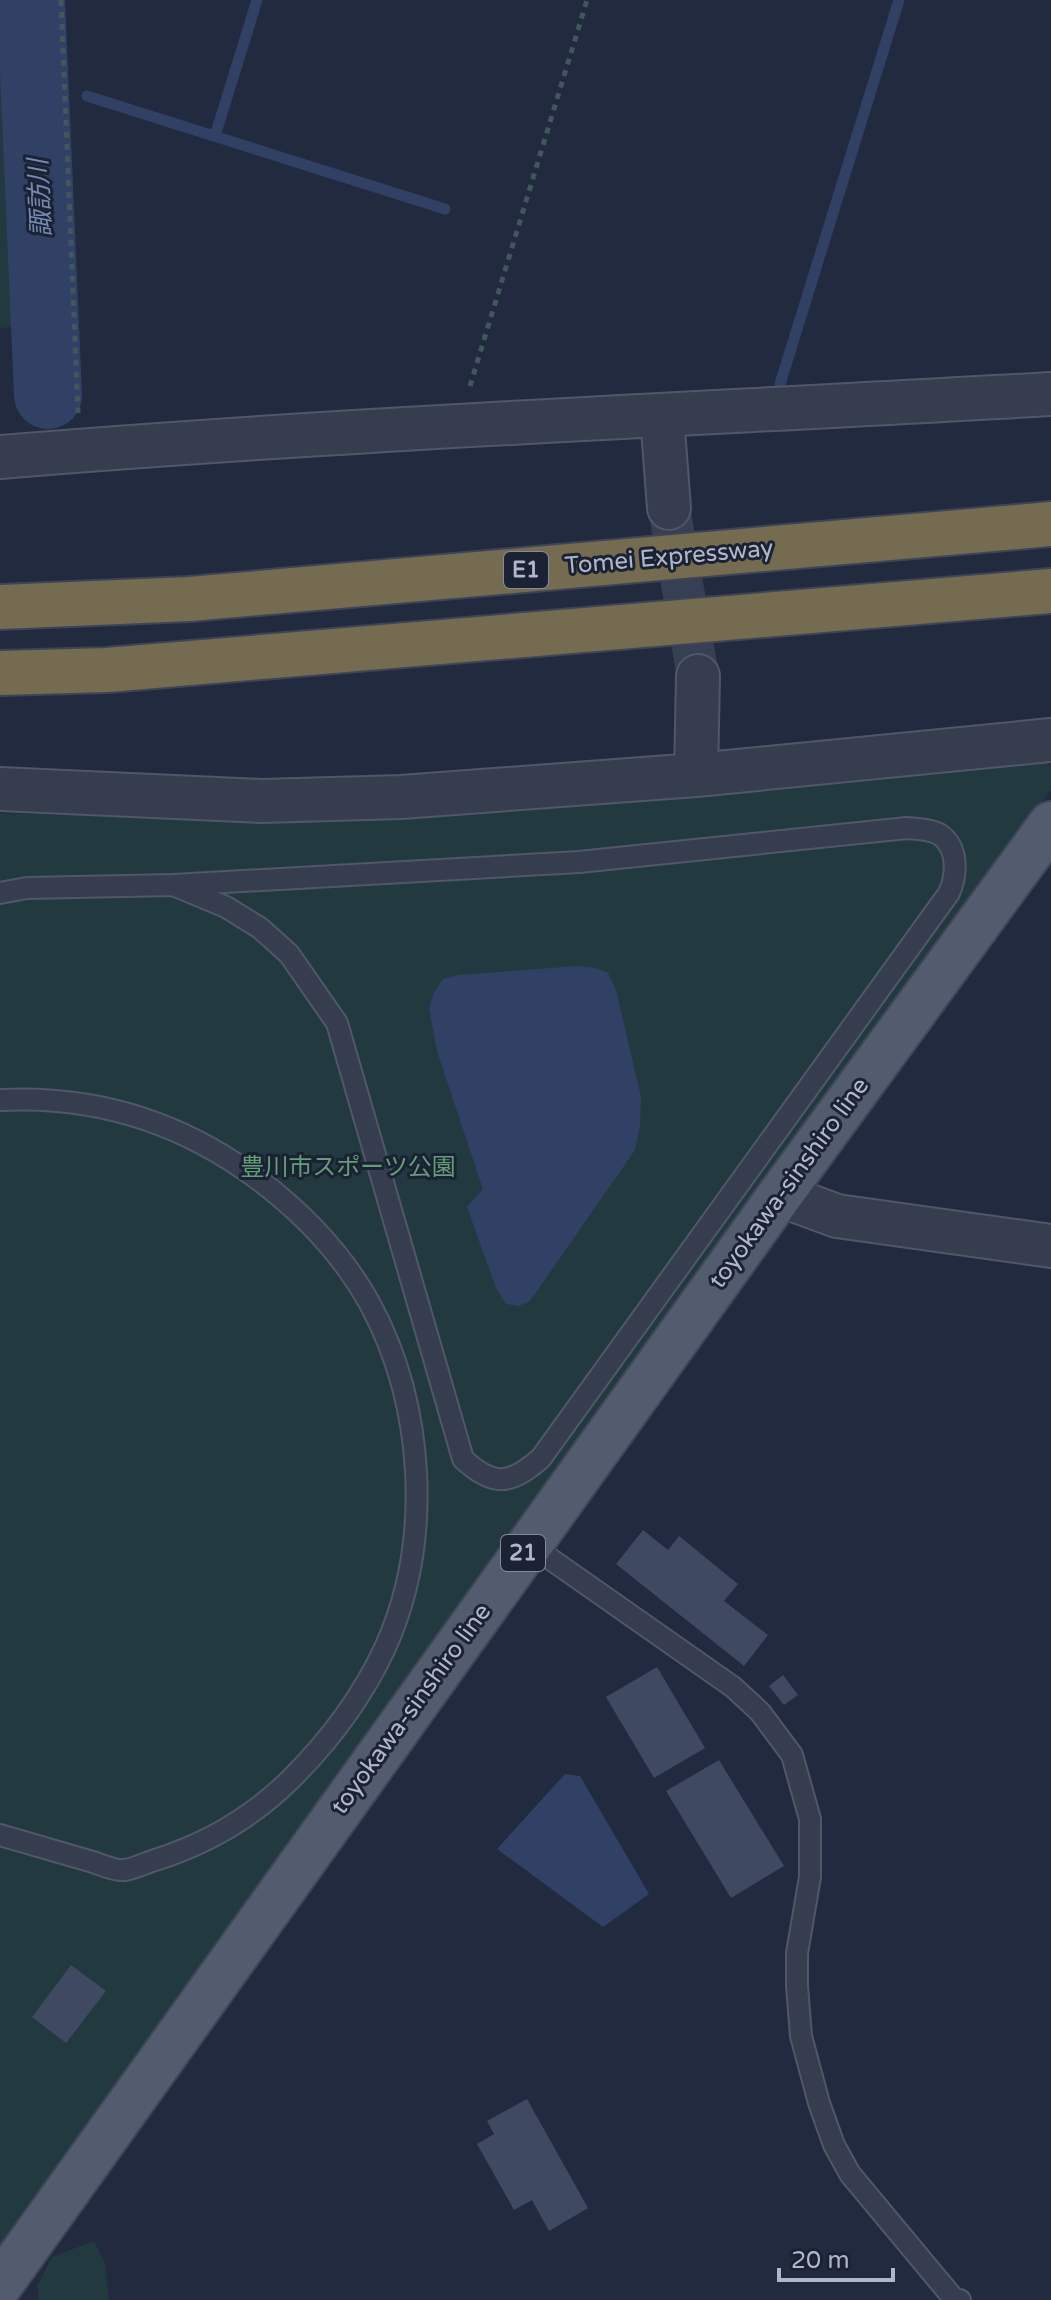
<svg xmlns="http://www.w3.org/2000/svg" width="1051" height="2300" font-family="'Varela Round','Noto Sans JP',sans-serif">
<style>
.green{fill:#233940}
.water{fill:#314166}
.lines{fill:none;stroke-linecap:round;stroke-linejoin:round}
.stream{stroke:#314166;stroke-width:11}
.river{stroke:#314166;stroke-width:68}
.building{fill:#3f4961}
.minor-tunnel{stroke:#373f54;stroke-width:42;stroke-dasharray:42 21;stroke-linecap:butt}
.service-casing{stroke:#505769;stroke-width:24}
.minor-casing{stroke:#505769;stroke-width:46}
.primary-casing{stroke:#3e4657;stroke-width:48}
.motorway-casing{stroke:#3d4456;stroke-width:48}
.path{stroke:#41565d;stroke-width:5;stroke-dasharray:6 6;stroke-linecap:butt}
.service{stroke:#353d4f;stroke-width:20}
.minor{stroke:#353d4f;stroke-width:42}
.primary{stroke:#535b6f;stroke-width:44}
.motorway{stroke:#756b51;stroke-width:44}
.labels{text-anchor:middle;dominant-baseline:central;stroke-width:6;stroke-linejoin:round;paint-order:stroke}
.shield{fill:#1a2233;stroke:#848a9d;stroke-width:2}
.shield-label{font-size:22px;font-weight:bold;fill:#b1b7ca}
.street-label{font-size:24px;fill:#b1b7ca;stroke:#1a2233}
.park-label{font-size:24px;fill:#659d78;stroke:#1a2233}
.water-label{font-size:26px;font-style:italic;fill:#7589b5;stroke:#1a2233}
</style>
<rect width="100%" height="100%" fill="#212a3f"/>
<path class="green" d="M0,0H17L34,325L0,328Z
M1046,763L1051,765V790L0,2245V813L280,819L390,817Z
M94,2241L105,2263L109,2300H39L37,2286L52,2257Z"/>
<path class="water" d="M578,966L596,968L608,973L616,990L641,1097L640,1125L635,1150L530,1301L519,1306L506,1304L496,1288L467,1207L483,1189L437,1051L429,1008L434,993L443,979L459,975Z
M565,1774L580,1776L649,1894L603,1927L497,1849Z"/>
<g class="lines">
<path class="stream" d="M87,96L445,209
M215,136L257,0
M780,384L899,0"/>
<path class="river" d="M31,0L48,395"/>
</g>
<path class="building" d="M643,1530L668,1550L679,1536L738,1584L724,1601L768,1635L744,1666L616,1564Z
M657,1667L705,1748L654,1778L606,1697Z
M783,1675L798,1695L784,1705L769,1686Z
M719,1760L784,1866L731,1898L666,1791Z
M71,1965L106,1991L66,2043L32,2017Z
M527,2099L588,2208L549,2231L532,2200L514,2210L477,2144L494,2134L487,2121Z"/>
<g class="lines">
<path class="minor-tunnel" d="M669,508L698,676"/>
<g class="service-casing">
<path id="service" d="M0,893L27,888L173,885L579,862L907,828C917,829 930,829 939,834C959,847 957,875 949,893L541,1458C511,1485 493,1487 463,1459L337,1023L289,954L260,928L226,907L173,885
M0,1100C97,1095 182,1122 259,1180C304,1214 343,1255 370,1304C425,1406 433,1542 385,1648C362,1697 330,1740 292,1778C253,1817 206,1844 155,1860C145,1863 134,1869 124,1870C115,1871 102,1865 93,1862C62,1853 31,1844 0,1835
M529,1544L733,1687L760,1712L792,1755L810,1819V1877L797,1953V1986L801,2036L819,2103L834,2145L850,2174L954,2299L960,2300"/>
</g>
<g class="minor-casing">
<path id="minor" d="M662,416L669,508
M0,457C350,428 701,414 1051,394
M696,775L698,676
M0,789L262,801L401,797L696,775L1051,740
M780,1195L837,1216L1051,1246"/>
</g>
<g class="primary-casing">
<path id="primary" d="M0,2285L780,1195L1051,824"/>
</g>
<g class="motorway-casing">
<path id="motorway" d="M0,607L190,599L1051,524
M0,673L107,670L1051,591"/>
</g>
<path class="path" d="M61,0L78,413
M470,386L587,0"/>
<use href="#service" class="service"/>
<use href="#minor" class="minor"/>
<use href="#primary" class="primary"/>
<use href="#motorway" class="motorway"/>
</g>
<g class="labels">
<g class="shield">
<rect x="504" y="552" width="44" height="36" rx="6"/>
<rect x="501" y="1535" width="44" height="36" rx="6"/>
</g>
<g class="shield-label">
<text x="526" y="570">E1</text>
<text x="523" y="1553">21</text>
</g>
<g class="street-label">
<text transform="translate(669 557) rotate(-5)">Tomei Expressway</text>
<text transform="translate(789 1183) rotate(-54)">toyokawa-sinshiro line</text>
<text transform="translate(411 1709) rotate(-54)">toyokawa-sinshiro line</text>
</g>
<g class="park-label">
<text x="348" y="1167">豊川市スポーツ公園</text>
</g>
<g class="water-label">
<text transform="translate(40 198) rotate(-93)">諏訪川</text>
</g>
</g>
<path d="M779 2268v12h114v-12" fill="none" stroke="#b1b7ca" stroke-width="4"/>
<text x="791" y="2268" font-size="24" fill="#b1b7ca" stroke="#1a2233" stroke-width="6" paint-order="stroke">20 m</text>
</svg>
